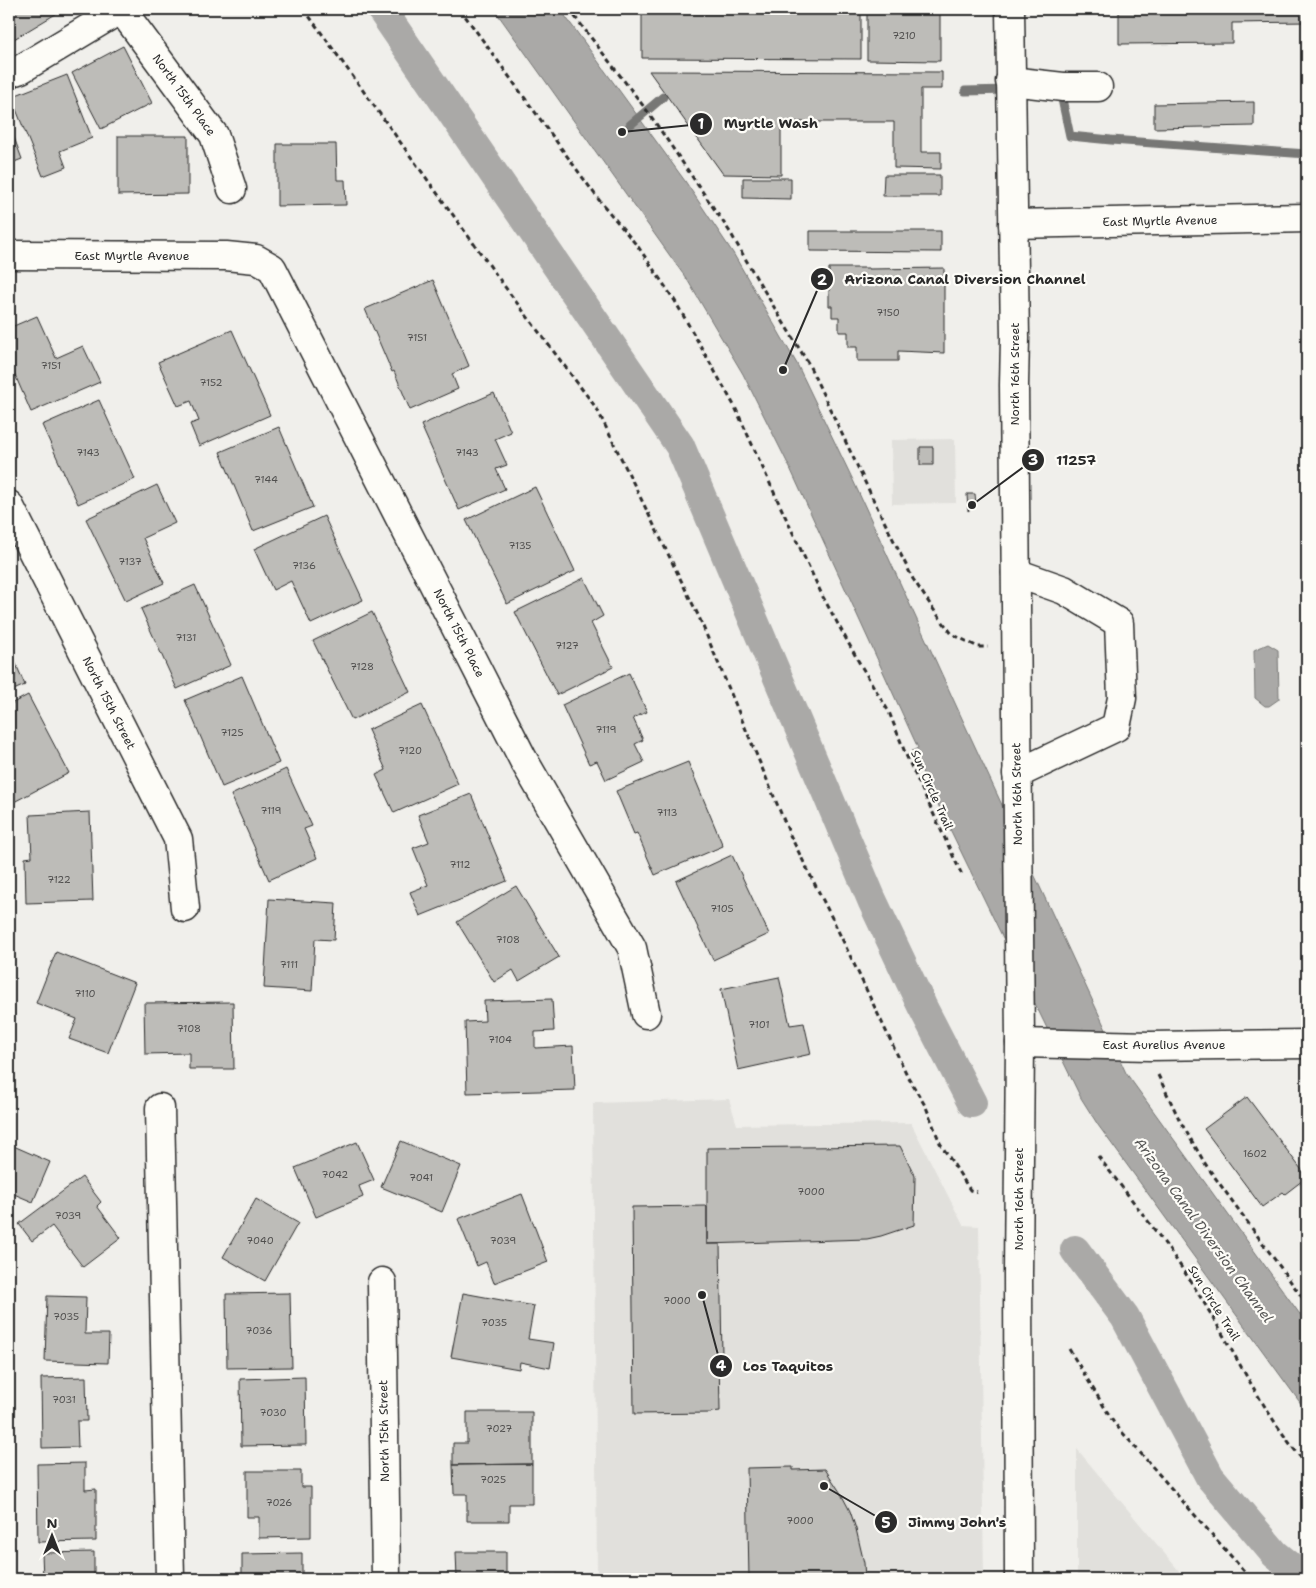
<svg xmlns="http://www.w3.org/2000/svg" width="1316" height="1588" font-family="'Shantell Sans',sans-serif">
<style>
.built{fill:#e1e0dc}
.water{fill:#aaa9a7;stroke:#777775}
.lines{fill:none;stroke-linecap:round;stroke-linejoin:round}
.stream{stroke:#777775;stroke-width:9}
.canal{stroke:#aaa9a7;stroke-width:30}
.building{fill:#bdbcb8;stroke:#2b2b2b}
.minor-casing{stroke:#2b2b2b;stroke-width:31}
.major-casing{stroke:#2b2b2b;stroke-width:31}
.path{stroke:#2b2b2b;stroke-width:3;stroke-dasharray:5 4;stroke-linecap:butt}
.minor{stroke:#fdfcf7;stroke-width:28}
.major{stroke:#fdfcf7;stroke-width:28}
.labels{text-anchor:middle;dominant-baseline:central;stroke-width:4.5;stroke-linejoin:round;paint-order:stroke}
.number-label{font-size:10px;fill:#504f4e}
.street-label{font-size:12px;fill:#2b2b2b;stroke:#fdfcf7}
.water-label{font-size:14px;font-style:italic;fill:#575756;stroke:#fdfcf7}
.leader{fill:none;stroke:#2b2b2b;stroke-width:2}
.callout-dot{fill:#2b2b2b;stroke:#fdfcf7;stroke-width:2}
.mark-label{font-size:15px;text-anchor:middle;font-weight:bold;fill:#fff}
.callout-label{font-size:14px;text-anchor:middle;font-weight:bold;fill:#2b2b2b;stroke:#fdfcf7;stroke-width:4.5;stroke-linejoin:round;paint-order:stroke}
</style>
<rect width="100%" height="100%" fill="#f0efeb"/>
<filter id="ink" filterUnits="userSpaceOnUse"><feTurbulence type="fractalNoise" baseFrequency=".02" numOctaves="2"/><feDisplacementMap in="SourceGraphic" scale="10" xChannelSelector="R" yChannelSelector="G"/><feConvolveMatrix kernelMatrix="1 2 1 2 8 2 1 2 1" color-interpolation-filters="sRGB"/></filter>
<g filter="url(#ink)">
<path class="built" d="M955,439L956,503L892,504L891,440Z
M729,1099L737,1125L911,1123L963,1225L979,1226L984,1579H597L593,1103Z
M1077,1449L1180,1572L1187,1579H1077Z"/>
<path class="water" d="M494,9H560L685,181L733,253L797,364L852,478L965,725L1126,1073L1307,1324V1412L1098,1125L1081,1098L912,751L918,748L790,468L743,374L718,332L688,281Z
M1268,644L1278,650L1279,699L1269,706H1265L1255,698L1254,650Z"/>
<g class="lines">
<path class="stream" d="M1060,90L1070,136L1111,140L1307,154
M965,91L1009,90
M630,125L663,97"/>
<path class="canal" d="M381,9L680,446L872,900L922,1006L972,1103
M1075,1250L1125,1317L1210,1477L1275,1554L1306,1579"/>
</g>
<path class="building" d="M9,9H64L9,42Z
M642,9H861V59L642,58Z
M867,9H940V61L867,60Z
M1119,9H1307V22L1232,23V43L1119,44Z
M123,46L152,103L101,129L72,73Z
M649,71L942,72V89H921V152H941V169L894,168V122H781V175L723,174Z
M67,75L92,138L60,151L66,167L43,176L11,97Z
M1254,102V126L1154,128V104Z
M9,124L22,159L9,164Z
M118,136H188V194L118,195Z
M277,144H336L337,180H345L346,205L277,206Z
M884,175H940V196H883Z
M743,178H791V199L743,198Z
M810,231H941V252L810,251Z
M829,268H869V269L944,268V353L898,351V361H857V347H848V332H839V317H832V306H829Z
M433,280L469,366L452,374L458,389L410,410L394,371L392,372L365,309Z
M37,316L56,358L83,346L100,382L31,412L9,361V328Z
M232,330L270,415L199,446L190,424L199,421L191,401L178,406L158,362Z
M494,393L511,432L495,439L507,465L496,469L505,489L459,510L421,425Z
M99,400L135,479L78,504L42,425Z
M279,427L313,507L253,531L220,452Z
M920,447H933V465H920Z
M157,485L175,523L143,538L164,583L126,601L86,519Z
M535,487L575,571L507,604L466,520Z
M967,494H975L976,505L968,511Z
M324,516L363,600L311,624L291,581L273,590L254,549Z
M584,578L603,616L591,623L613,667L557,695L515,612Z
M195,585L231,665L177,689L141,609Z
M372,612L410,692L352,720L313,641Z
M9,648L25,685L9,692Z
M629,673L647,712L633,718L643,740L635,744L644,762L606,780L597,761L589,764L562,705Z
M242,676L279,763L222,787L185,700Z
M28,695L69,773L12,803L9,797V705Z
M422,705L458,784L394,813L376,775L386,770L368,730Z
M688,762L723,846L655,875L637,833L634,834L616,791Z
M286,769L312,826L304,829L317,858L269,880L231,795Z
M471,794L507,881L420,916L410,892L428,885L413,848L429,842L418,815Z
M90,812L93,901L26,903L25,858L32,857L30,815Z
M732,855L769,934L713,960L676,881Z
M516,886L559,957L519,981L513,970L494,982L457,922Z
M269,899L336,903L334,940L315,939L312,991L264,988Z
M56,952L135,983L108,1053L69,1039L77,1019L36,1003Z
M779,977L790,1025L804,1023L811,1054L738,1070L721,989Z
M552,999L554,1031L535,1032V1048L573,1046L575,1090L467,1093L465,1022L485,1021L484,1001Z
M233,1002L234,1069H189V1053L145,1054L144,1003Z
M1247,1097L1307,1177L1285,1194L1283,1192L1262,1207L1204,1129Z
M401,1141L461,1166L442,1212L381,1187Z
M357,1142L374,1180L359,1186L363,1197L316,1217L295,1168Z
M9,1144L50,1162L33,1202L9,1192Z
M900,1146L915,1176L914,1225L881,1236L867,1239L707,1244V1148Z
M82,1177L101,1202L97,1206L121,1238L83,1267L52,1226L32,1241L19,1224Z
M522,1194L548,1262L494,1283L486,1262L477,1266L458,1219Z
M256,1199L298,1223L265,1281L223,1257Z
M707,1206V1244H720L722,1356H719L720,1411L711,1412V1413L634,1414L632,1207Z
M290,1293L292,1367L227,1368L226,1294Z
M463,1293L534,1306L528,1339L554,1343L550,1368L520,1362L519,1369L451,1357Z
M47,1296L86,1297L85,1334H109L108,1363L45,1361Z
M86,1377L87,1421H77L78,1447L42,1448L41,1378Z
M305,1377L306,1445L241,1446L240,1379Z
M467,1412H532V1464L453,1465V1443H467Z
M85,1463V1490L96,1489V1541L38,1542L37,1464Z
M532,1464V1504H509V1521H467V1494H454L453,1465Z
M793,1467V1470L825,1469L840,1492L850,1511L856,1529L864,1563L865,1579H749L747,1468Z
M247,1471H301V1487H311V1537L259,1538V1517H247Z
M94,1552V1579H43L42,1553Z
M456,1552H506V1579H457Z
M302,1553V1579H242V1554Z
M556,1575H592V1579H556Z
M749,1576V1579H660V1578Z"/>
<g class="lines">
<g class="minor-casing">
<path id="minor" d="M121,9L214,135L232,189
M9,73L21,69L121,9
M1010,81L1063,87H1098
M1013,224L1307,218
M9,255L226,256L256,259L272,268L523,759L632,948L646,1014
M9,505L178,839L185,908
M1016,573L1064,590L1119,623L1122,698L1116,727L1017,774
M1020,1043L1150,1046L1307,1044
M160,1108L170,1579
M382,1282L386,1579"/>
</g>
<g class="major-casing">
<path id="major" d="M1010,9L1015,338L1014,385L1020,1043L1018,1273L1019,1579"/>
</g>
<path class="path" d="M304,9L508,291L597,409L699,617L790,835L833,920L908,1077L926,1107L940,1143L970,1190L977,1192
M460,9L599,200L639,248L675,301L735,407L777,499L823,597L860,664L889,712L906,755L962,875
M569,9L648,112L730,232L757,279L808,363L875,503L913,579L936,613L952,634L978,647H988
M1158,1075L1180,1121L1206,1165L1307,1304
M1098,1156C1133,1202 1171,1248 1201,1298C1236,1354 1264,1415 1307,1465
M1069,1349L1114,1423L1251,1579"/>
<use href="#minor" class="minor"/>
<use href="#major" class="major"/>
</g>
</g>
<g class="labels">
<g class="number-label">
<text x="904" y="35">7210</text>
<text x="888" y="312">7150</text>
<text x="417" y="337">7151</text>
<text x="51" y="365">7151</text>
<text x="211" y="382">7152</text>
<text x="88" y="452">7143</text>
<text x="467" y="452">7143</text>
<text x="266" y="479">7144</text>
<text x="520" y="545">7135</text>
<text x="130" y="561">7137</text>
<text x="304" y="565">7136</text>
<text x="186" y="637">7131</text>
<text x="567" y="645">7127</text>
<text x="362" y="666">7128</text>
<text x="606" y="729">7119</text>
<text x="232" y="732">7125</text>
<text x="410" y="750">7120</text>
<text x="271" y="810">7119</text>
<text x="667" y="812">7113</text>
<text x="460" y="864">7112</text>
<text x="59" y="879">7122</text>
<text x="722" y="908">7105</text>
<text x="508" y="939">7108</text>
<text x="289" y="964">7111</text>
<text x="85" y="993">7110</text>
<text x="759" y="1024">7101</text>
<text x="189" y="1028">7108</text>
<text x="500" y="1039">7104</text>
<text x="1255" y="1153">1602</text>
<text x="335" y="1174">7042</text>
<text x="421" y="1177">7041</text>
<text x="811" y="1191">7000</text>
<text x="68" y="1215">7039</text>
<text x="260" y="1240">7040</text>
<text x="503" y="1240">7039</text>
<text x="677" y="1300">7000</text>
<text x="66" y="1316">7035</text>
<text x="494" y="1322">7035</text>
<text x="259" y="1330">7036</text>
<text x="64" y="1399">7031</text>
<text x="273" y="1412">7030</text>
<text x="499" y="1428">7027</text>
<text x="493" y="1479">7025</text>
<text x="279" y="1502">7026</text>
<text x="800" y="1520">7000</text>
</g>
<g class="street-label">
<text transform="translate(184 95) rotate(54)">North 15th Place</text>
<text transform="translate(1160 221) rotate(-1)">East Myrtle Avenue</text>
<text x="132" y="256">East Myrtle Avenue</text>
<text transform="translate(1015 374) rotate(-90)">North 16th Street</text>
<text transform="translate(459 633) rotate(63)">North 15th Place</text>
<text transform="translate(109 703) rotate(63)">North 15th Street</text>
<text transform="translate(932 790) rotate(66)">Sun Circle Trail</text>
<text transform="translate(1017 794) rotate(-91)">North 16th Street</text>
<text x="1164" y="1045">East Aurelius Avenue</text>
<text transform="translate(1019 1199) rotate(-90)">North 16th Street</text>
<text transform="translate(1214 1303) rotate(58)">Sun Circle Trail</text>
<text transform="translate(384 1431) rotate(-91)">North 15th Street</text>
</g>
<g class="water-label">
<text transform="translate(1204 1230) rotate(54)">Arizona Canal Diversion Channel</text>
</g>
</g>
<path class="leader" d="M622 132L701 124M783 370L822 279M972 505L1033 460M702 1295L721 1366M824 1486L886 1522"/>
<g class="callout-dot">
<circle cx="622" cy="132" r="5"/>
<circle cx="783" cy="370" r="5"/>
<circle cx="972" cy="505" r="5"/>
<circle cx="702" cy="1295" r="5"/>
<circle cx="824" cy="1486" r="5"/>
<circle cx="701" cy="124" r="12"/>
<circle cx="822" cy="279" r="12"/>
<circle cx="1033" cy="460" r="12"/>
<circle cx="721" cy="1366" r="12"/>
<circle cx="886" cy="1522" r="12"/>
</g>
<g class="mark-label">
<text x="701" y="129">1</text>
<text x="822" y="285">2</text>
<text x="1033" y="465">3</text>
<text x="721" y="1371">4</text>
<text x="886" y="1528">5</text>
</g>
<g class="callout-label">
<text x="771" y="128">Myrtle Wash</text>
<text x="965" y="284">Arizona Canal Diversion Channel</text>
<text x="1076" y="465">11257</text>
<text x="788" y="1371">Los Taquitos</text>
<text x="957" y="1527">Jimmy John's</text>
</g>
<rect width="1316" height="1588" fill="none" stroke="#fdfcf7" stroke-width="30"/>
<rect x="15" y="15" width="1286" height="1558" fill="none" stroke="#2b2b2b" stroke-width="2" filter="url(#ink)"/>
<g transform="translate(52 1536)" stroke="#fdfcf7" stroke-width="4" paint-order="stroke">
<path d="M0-4L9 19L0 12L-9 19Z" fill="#2b2b2b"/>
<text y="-8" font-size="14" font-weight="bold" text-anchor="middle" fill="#2b2b2b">N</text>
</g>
</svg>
